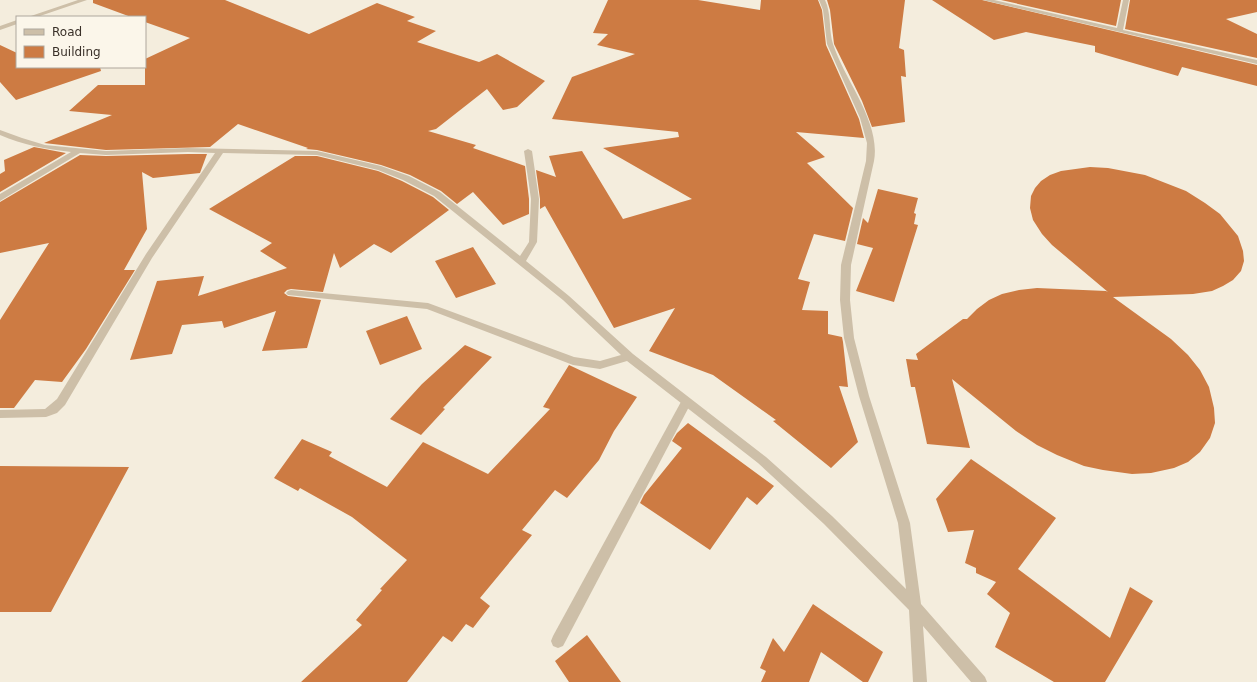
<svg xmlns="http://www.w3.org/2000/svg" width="1257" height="682" font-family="'DejaVu Sans',sans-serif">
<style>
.building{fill:#cd7b43}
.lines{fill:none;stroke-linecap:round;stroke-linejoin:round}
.lane{fill:#cdbfa8;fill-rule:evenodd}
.street{fill:#cdbfa8;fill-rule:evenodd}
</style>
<rect width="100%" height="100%" fill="#f4eddd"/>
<path class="building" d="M93,0H225L309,34L377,3L415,17L407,21L436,31L417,42L479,62L497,54L545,81L517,107L503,110L487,89L436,129L428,131L476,145L473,148L525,166L529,199V214L503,225L473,192L457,204L441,191L410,175L381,165L317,150L306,149L308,148L238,124L210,147L106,150L44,143L112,115L69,111L98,85H145V59L190,38L145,22V17H131L93,3Z
M608,0H698L760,10L761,0H818L822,10L826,45L859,119L864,138L796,132L825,157L807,163L853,208L845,241L814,234L798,279L810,282L802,310L828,311V334L842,337L843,342L848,387L839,386L858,442L831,468L773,421L776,420L713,375L649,351L675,308L614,328L545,206L540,209V199L536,170L556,177L549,156L582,151L623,219L692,199L603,148L679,137L678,132L552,119L572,77L635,54L597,45L608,34L593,33Z
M827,0H905L899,48L904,50L906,77L901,76L905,122L872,127L862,101L834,44L830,10Z
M932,0H982L1257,65V86L1182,67L1178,76L1095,52V46L1026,32L994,40Z
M1001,0H1121L1116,26Z
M1130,0H1257V12L1226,19L1257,34V58L1125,29Z
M0,45L17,53V67H100L101,71L16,100L0,82Z
M34,147L66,153L0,192V174L5,171L4,160Z
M188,154H207L200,173L153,178L142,172L147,229L124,270H135L86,349L62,382L35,380L14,408H0V320L49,243L0,253V202L80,155L106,156Z
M295,156H317L378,171L402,181L433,197L449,210L391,253L374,244L340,268L334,253L323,292L291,289L287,290L284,293L288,296L321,300L307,348L262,351L276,311L224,328L222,321L182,325L172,354L130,360L157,281L204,276L198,296L287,268L260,251L272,243L209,209Z
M1090,167L1108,168L1145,175L1186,191L1205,203L1220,214L1238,236L1243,251L1244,261L1241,271L1233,280L1223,286L1212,291L1193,294L1113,297L1171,339L1188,355L1200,370L1209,387L1214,408L1215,423L1210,438L1200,452L1188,462L1174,468L1151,473L1132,474L1103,470L1084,466L1057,455L1037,445L1016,431L952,379L970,448L927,444L915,387H911L906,359L918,360L916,354L963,319H967L977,309L989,300L1002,294L1019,290L1037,288L1106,291L1108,292L1052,245L1042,234L1033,220L1030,208L1031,196L1035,188L1041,181L1050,175L1061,171Z
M878,189L918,198L914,213L916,214L914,224L918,225L894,302L856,291L873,248L857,244L863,218L868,223Z
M473,247L496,284L456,298L435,261Z
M407,316L422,349L380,365L366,331Z
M465,345L492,357L443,408L445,409L421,435L390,419L422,384Z
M569,365L637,397L614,431L599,460L567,498L555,490L522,530L532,535L480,598L490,606L473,628L466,624L452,642L443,636L407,682H301L362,625L356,620L382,590L380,589L407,560L352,517L300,488L298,491L274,478L302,439L332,452L329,456L387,487L423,442L488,474L550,409L543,407Z
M688,423L774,486L757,505L747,497L710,550L640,503L644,495L682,448L672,441L677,433Z
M971,459L1056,518L1018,569L1110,638L1130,587L1153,601L1105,682H1054L995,647L1010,613L987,594L996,582L976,573V568L965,563L974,530L948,532L936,499Z
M0,466L129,467L51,612H0Z
M813,604L883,652L868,682H863L821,652L809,682H761L766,671L760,668L773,638L784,652Z
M587,635L621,682H569L555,661Z"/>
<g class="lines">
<path class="lane" d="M686,399L690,400L691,403L563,646L558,648L553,646L551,641L553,636L682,400Z"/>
<path class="street" d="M78,0H87L37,17H28Z
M819,0H825L827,5C831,18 829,31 833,44C845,81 881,122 874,161L851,265L850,300L854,338L869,396L910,523L921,604L985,677L987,682H971L923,626L927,682H913L909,610L824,524L758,463L627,361L600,369L573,365L427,309L288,295L286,293L288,291L291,290L428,303L574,357L600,361L621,355L563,300L434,196L403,180L378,170L317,155L223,153L152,258L65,405L57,413L46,417L0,418V410L45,409L57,399L146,254L215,153L188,152L106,155L80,153L0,201V194L71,152C46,149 23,145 0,135V130L22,138L45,145L106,151L188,148L317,151L381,166L409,176L440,192L520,256L529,242L531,199L524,151L528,149L532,151L539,199L537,242L526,261L569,296L633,354L766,457L832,516L906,589L898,523L859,396L844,338L840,300L841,265L866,161L867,143L860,118L827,44L823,10Z
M983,0H994L1117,28L1123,0H1129L1123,30L1257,60V64Z
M17,20V24L0,30V26Z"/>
</g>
<rect x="16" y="16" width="130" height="52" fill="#fbf6ea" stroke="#aea79d"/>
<rect x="24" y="29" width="20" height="6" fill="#cdbfa8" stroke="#aea79d"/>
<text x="52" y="36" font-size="12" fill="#3a3129">Road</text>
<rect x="24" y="46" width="20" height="12" fill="#cd7b43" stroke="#aea79d"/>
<text x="52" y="56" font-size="12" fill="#3a3129">Building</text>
</svg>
